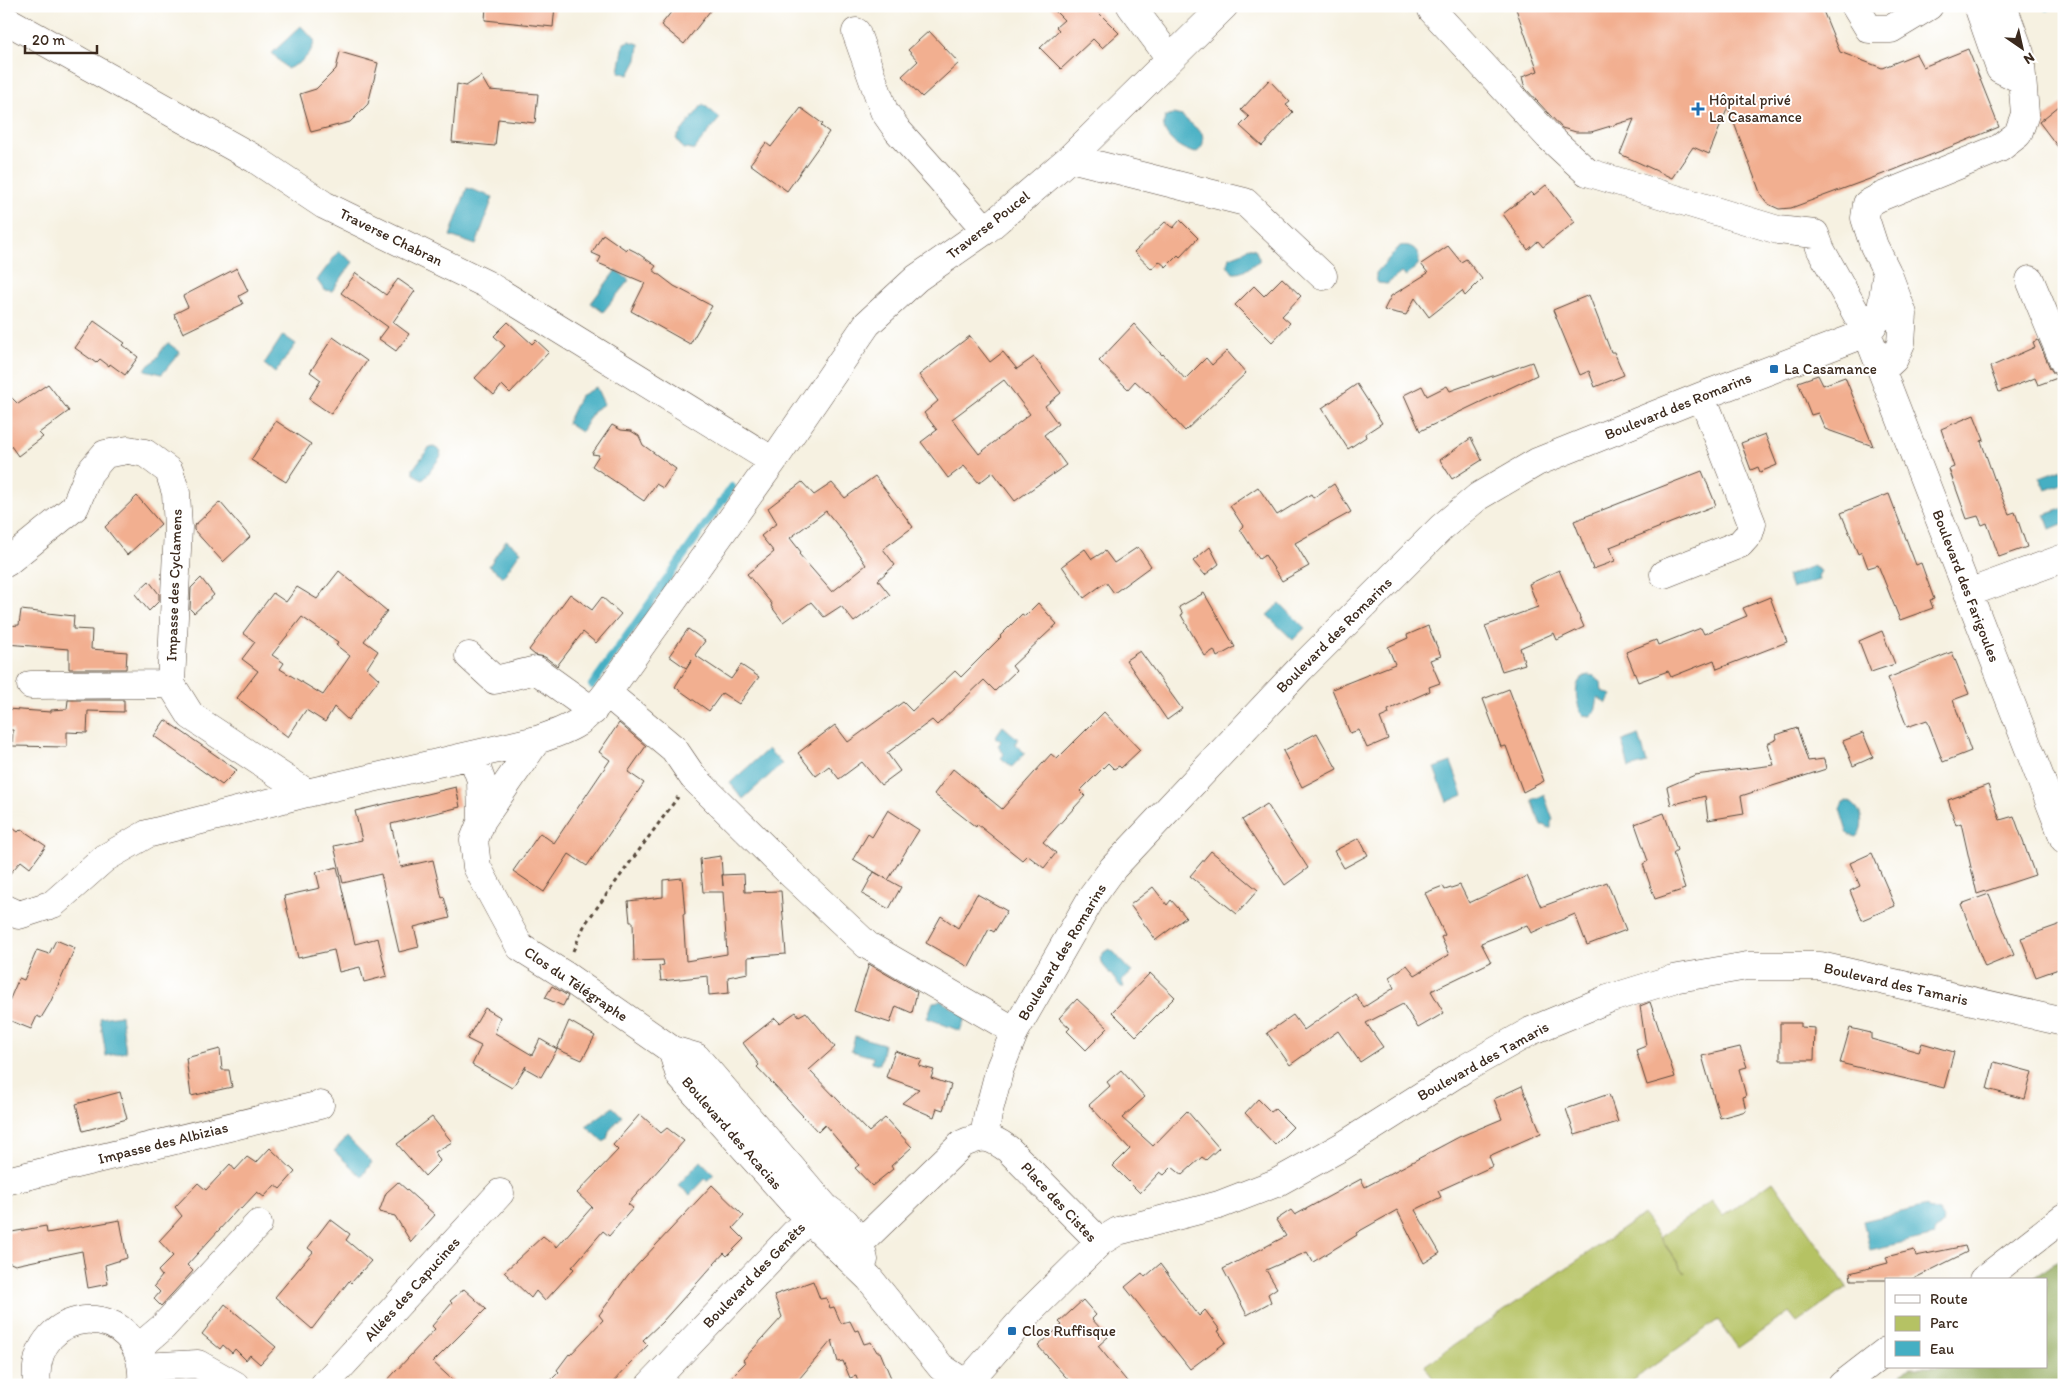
<svg xmlns="http://www.w3.org/2000/svg" width="2070" height="1391" font-family="Itim,sans-serif">
<style>
.green{fill:#b5c264;stroke:#787641}
.forest{fill:#90a85a;stroke:#66693c}
.water{fill:#45afc3;stroke:#406c70}
.lines{fill:none;stroke-linecap:round;stroke-linejoin:round}
.stream{stroke:#45afc3;stroke-width:8}
.building{fill:#f2af90;fill-rule:evenodd}
.minor-casing{stroke:#57483b;stroke-width:29}
.path{stroke:#57483b;stroke-width:3;stroke-dasharray:4 4;stroke-linecap:butt}
.minor{stroke:#fff;stroke-width:28}
.poi-dot{fill:#1f6fb2;stroke:#fff;stroke-width:2}
.labels{text-anchor:middle;dominant-baseline:central;stroke-width:4;stroke-linejoin:round;paint-order:stroke}
.poi-label{font-size:15px;fill:#3b2a1e;stroke:#fff;text-anchor:start}
.street-label{font-size:15px;fill:#3b2a1e;stroke:#fff}
</style>
<rect width="100%" height="100%" fill="#fff"/>
<filter id="ink" filterUnits="userSpaceOnUse"><feTurbulence type="fractalNoise" baseFrequency=".02" numOctaves="2"/><feDisplacementMap in="SourceGraphic" scale="10" xChannelSelector="R" yChannelSelector="G"/><feConvolveMatrix kernelMatrix="1 2 1 2 8 2 1 2 1" color-interpolation-filters="sRGB"/></filter>
<filter id="wash" filterUnits="userSpaceOnUse"><feTurbulence type="fractalNoise" baseFrequency=".0096" numOctaves="4" result="noise"/><feDisplacementMap in="SourceGraphic" scale="20" xChannelSelector="R" yChannelSelector="G"/><feGaussianBlur stdDeviation="1.12" result="paint"/><feColorMatrix in="noise" values="0 0 0 0 0 0 0 0 0 0 0 0 0 0 0 0 0 1.4 0 .05"/><feComposite in="paint" operator="in"/></filter>
<g filter="url(#wash)">
<rect width="100%" height="100%" fill="#f6f1e1"/>
<path class="green" d="M1773,1181L1847,1287L1797,1322L1789,1312L1738,1348L1718,1320L1626,1385H1438L1424,1366L1643,1215L1685,1273L1660,1237L1712,1201L1723,1216Z"/>
<path class="forest" d="M2064,1257V1385H1889L1910,1367H2046V1280H2030Z"/>
<path class="water" d="M301,26L315,41C309,57 303,62 287,69L272,53Z
M629,41L639,44V46L637,60L629,75L619,72L624,43Z
M703,104L720,118L693,151L689,148L683,149L676,138Z
M1173,114L1182,116L1202,133C1204,142 1204,147 1196,153C1180,150 1156,134 1166,116Z
M467,188L493,197L476,245L450,236Z
M1400,246C1413,243 1422,253 1418,265L1406,276L1401,273L1387,284L1378,283L1376,279V273Z
M1248,247L1255,249L1259,258V261C1249,266 1245,274 1233,273L1227,265L1230,257L1243,252Z
M339,251L353,262L332,291L324,290L317,280Z
M616,270L629,280L603,312L591,303Z
M283,335L296,344L275,373L264,364Z
M168,343L180,352L162,374L145,370C147,365 150,365 154,361C160,356 161,348 168,343Z
M596,387L604,404L594,410L581,432L567,423L580,396Z
M434,447L440,451L441,456L425,478L422,480L413,473V469L429,448Z
M2064,468V483L2046,490L2040,477Z
M2064,508V527L2062,524L2050,529L2045,515Z
M506,540L521,551L503,577L489,566Z
M1813,566L1821,571L1818,576L1819,580L1792,589L1787,576Z
M1280,603L1305,628L1293,640L1267,615Z
M1588,675L1595,676L1601,682L1602,691L1612,695L1606,704L1598,697L1595,713L1590,716L1582,715C1576,703 1571,679 1588,675Z
M1003,726L1018,739L1015,744L1025,753L1012,767L1001,758L1004,754L998,746L1001,741L995,737Z
M1639,735L1647,763L1629,768L1622,741Z
M768,749L782,764L743,799L730,783Z
M1451,762L1463,795L1447,802L1434,768Z
M1544,795L1553,820L1551,822V828H1549L1544,825L1541,826L1532,800Z
M1847,801C1861,805 1867,826 1856,837L1849,835L1847,832L1840,809L1843,802Z
M1109,949C1117,952 1123,966 1132,972L1122,981L1124,987H1121L1103,965L1100,958L1104,952Z
M941,1001L966,1016L960,1031L927,1018L933,1002Z
M121,1015L126,1052L106,1056L100,1018Z
M855,1036L884,1044L880,1064L872,1062L873,1057L851,1051Z
M613,1107L622,1116L609,1131L607,1139L604,1142L586,1126Z
M347,1137L372,1162L362,1177L334,1151Z
M701,1161L714,1174L708,1180L705,1179L690,1195L678,1185Z
M1927,1206L1929,1209L1938,1212L1943,1219L1942,1225L1934,1232L1935,1235L1870,1250L1863,1221Z"/>
<g class="lines">
<path class="stream" d="M2046,6L2047,7
M592,685L732,487"/>
</g>
<g id="blocks">
<path class="building" d="M486,6H555L553,27L485,20Z
M676,6H714L684,44L661,25Z
M1050,6H1092L1119,33L1102,48L1093,39L1061,69L1040,48L1059,30L1056,27L1064,20Z
M1515,6H1821L1840,52L1882,68L1916,54L1923,67L1968,49L1999,127L1894,170L1791,208L1779,209L1768,204L1761,195L1728,107L1709,154L1693,147L1672,178L1620,154L1634,119L1591,132H1576L1562,128L1525,88L1522,77L1538,71Z
M929,31L959,63L922,97L902,76L918,61L908,50Z
M340,52L378,63L368,104L350,122L311,132L300,94L316,89L336,69Z
M481,76L489,90L538,94L535,123L498,119L495,146L452,142L457,84L466,86Z
M1269,80L1290,102L1286,105L1293,112L1262,146L1240,126L1249,117L1241,110Z
M2064,102V155L2039,122Z
M801,108L823,124L821,126L829,132L787,191L750,164L766,143L771,147Z
M1546,185L1575,222L1543,247L1538,241L1528,250L1503,214L1531,192L1534,195Z
M1180,220L1198,238L1180,257L1178,255L1166,267L1159,261L1152,269L1134,252L1165,222L1173,228Z
M603,234L626,250L628,248L636,252L656,266L653,270L674,286L712,306L690,344L631,311L645,283L598,263L601,257L592,253Z
M1448,246L1461,262L1466,259L1482,279L1465,296L1462,291L1429,317L1415,298L1406,315L1384,310L1391,296L1428,273L1421,264Z
M237,268L248,291L239,296L243,304L183,333L174,314L188,307L183,296Z
M356,273L386,295L398,279L415,291L393,322L409,334L396,351L379,339L388,327L341,293Z
M1282,278L1301,296L1282,316L1290,323L1272,342L1235,305L1254,286L1264,296Z
M1589,295L1611,352H1614L1624,375L1595,387L1589,371L1580,375L1553,310Z
M94,321L125,343L123,345L138,357L125,375L110,364L109,366L100,359L96,363L75,348Z
M508,322L532,344L536,340L549,352L510,393L502,385L494,395L475,378L505,346L494,336Z
M1134,324L1162,355L1163,354L1185,379L1206,358L1212,365L1227,351L1246,373L1185,431L1148,391L1147,392L1135,381L1128,389L1099,361Z
M970,336L990,362L1003,352L1017,369L1034,357L1061,393L1045,406L1058,424L1044,435L1066,465L1015,501L993,472L979,483L964,466L948,478L921,442L937,430L924,413L938,401L919,375ZM1004,380L1030,414L979,454L952,419Z
M333,337L367,361L331,414L309,399L321,380L310,372Z
M2038,340L2050,368L2054,374L2060,377L2038,385L2035,378L1999,392L1990,367L2035,347L2033,342Z
M1532,362L1537,375L1420,431L1404,395L1422,386L1427,396L1447,386L1450,391Z
M1818,375L1823,385L1845,377L1873,446L1825,429L1818,413L1811,415L1798,382Z
M48,384L69,411L39,433L43,437L18,456L6,439V392L18,404Z
M1357,384L1382,423L1365,434L1366,437L1348,449L1322,408Z
M1974,415L1984,440L1981,441L1994,478L2009,514L2015,512L2027,547L1999,557L1987,523L1982,525L1978,516L1967,519L1949,469L1954,467L1941,429Z
M276,421L311,444L286,482L251,460Z
M612,425L621,430L631,431L639,436L643,445L676,469L663,488L656,484L644,501L592,466L599,455L592,454Z
M1765,434L1777,465L1760,472L1758,467L1751,470L1741,443Z
M1471,438L1482,460L1452,479L1440,460Z
M1702,471L1716,505L1610,547L1615,561L1593,569L1574,521Z
M875,476L913,527L883,549L895,565L878,580L890,595L854,622L841,606L824,617L811,602L783,622L771,606L772,604L747,574L774,552L761,536L777,523L768,508L802,482L814,495L832,483L845,498ZM826,511L844,533L866,565L832,592L799,554L801,552L790,538Z
M1334,484L1351,512L1295,543L1309,566L1282,581L1265,555L1259,559L1240,529L1243,526L1230,506L1258,487L1277,515L1311,494L1313,498Z
M1889,494L1916,565L1921,563L1934,599L1930,600L1933,608L1900,620L1878,565L1868,568L1862,552L1858,554L1841,513Z
M137,496L161,524L127,555L105,527Z
M220,502L250,537L223,562L194,530V526Z
M1138,547L1151,566L1114,593L1106,582L1084,598L1062,566L1085,549L1092,559L1105,551L1114,563Z
M1210,547L1219,564L1205,575L1193,561Z
M1559,570L1584,627L1557,640L1554,633L1520,648L1525,664L1502,671L1485,626L1538,607L1529,584Z
M339,571L387,611L364,641L378,651L367,668L379,679L348,720L334,707L325,722L306,710L288,737L237,698L258,671L242,659L255,642L243,633L273,593L286,602L297,587L317,599ZM302,617L338,642L336,645L350,656L323,695L280,669L284,663L272,655Z
M201,578L214,595L194,613L190,609L191,588Z
M149,581L159,594V601L149,611L135,594Z
M1204,593L1235,647L1217,657L1214,650L1205,656L1181,615L1183,614L1179,607Z
M570,594L592,610L602,597L621,614L596,643L583,632L557,666L545,657L535,655L529,650Z
M1770,597L1787,642L1717,669L1714,660L1671,677L1668,671L1638,682L1626,652L1656,640L1658,645L1701,628L1704,634L1747,616L1743,608Z
M1038,603L1057,624L1012,666L1016,671L995,691L984,680L937,725L932,720L887,753L900,771L881,785L862,762L839,779L829,766L816,776L798,753L835,725L848,742L903,702L912,711L955,671L961,677L1001,637L1000,636L1022,614L1025,616Z
M21,610L74,616L73,629L92,630L91,649L127,652L126,669H69V649L6,644V626L19,625Z
M1428,626L1441,656L1430,660L1440,683L1429,687L1430,691L1388,710L1389,714L1380,718L1388,739L1367,748L1359,730L1350,733L1332,689L1395,664L1388,647L1408,638L1407,635Z
M688,629L705,641L695,655L731,679L741,665L759,677L739,704L722,693L709,711L675,687L692,660L686,668L669,656Z
M1882,631L1895,664L1871,672L1859,641Z
M1140,651L1182,709L1167,720L1126,660Z
M1952,652L1969,694L1953,700L1971,751L1943,762L1927,720L1907,727L1888,678Z
M1509,689L1544,781L1523,792L1506,746L1501,747L1483,699Z
M68,700H124V712L88,711L87,733L67,732V747L12,746L13,730H6V709L51,712V710L67,709Z
M1104,712L1140,750L1121,768L1119,766L1114,769L1108,763L1080,791L1085,796L1043,842L1056,853L1044,868L1027,855L1022,860L977,824L976,827L934,794L953,769L1002,809L1051,754L1057,759Z
M165,720L237,770L222,785L154,736Z
M619,723L646,746L628,772L644,783L587,866L569,854L544,892L513,871L540,833L554,843L610,760L599,752Z
M1797,728L1808,761L1824,759L1826,769L1741,796L1744,814L1708,820L1705,796L1671,805L1667,787L1695,775L1774,765L1767,744L1777,739L1776,735Z
M1317,733L1337,769L1302,787L1283,751Z
M1863,733L1873,757L1853,766L1843,741Z
M1988,785L2000,820L2014,816L2035,875L1977,894L1961,823L1956,825L1948,800Z
M456,787L460,807L391,824L401,867L433,860L442,898L444,897L450,918L414,927L419,947L399,952L381,874L343,883L334,846L362,840L355,811Z
M1267,804L1308,868L1285,885L1242,820Z
M888,810L919,830L888,880L853,859L868,834L872,837Z
M1664,813L1677,850L1673,853L1685,889L1655,899L1643,864L1648,861L1635,824Z
M6,823L18,832L21,829L46,846L30,868L21,861L6,878Z
M1359,838L1368,855L1344,868L1334,851Z
M1211,851L1258,890L1237,914L1190,876Z
M1872,853L1895,906L1862,920L1850,891L1860,886L1850,863Z
M721,856L723,886L722,875L744,874L745,892L781,891L786,954L748,957V973L728,977L729,993L709,995L708,976L661,981L659,966L664,965L663,960L634,961L633,922H630L628,901L663,897V880L682,878L685,914H683L686,961L727,954L723,892H703L700,859Z
M337,867L355,944L378,938L387,976L364,982L360,967L339,972L334,950L298,958L284,896L320,888L316,872Z
M874,872L901,887L889,909L862,894Z
M1527,876L1541,907L1607,882L1626,930L1587,945L1575,914L1531,933L1527,925L1481,943L1491,962L1431,991L1444,1013L1418,1028L1403,1004L1366,1023L1383,1047L1360,1062L1338,1031L1290,1065L1267,1033L1293,1015L1304,1030L1355,994L1364,1007L1394,988L1389,977L1407,965L1415,975L1449,955L1441,937L1445,935L1425,893L1443,886L1445,890L1460,885L1469,903Z
M1153,887L1167,905L1171,900L1186,917L1156,940L1130,905Z
M977,894L1007,911L994,932L989,929L969,967L926,943L941,916L958,928Z
M1989,894L2014,955L1985,967L1961,904Z
M2064,923V967L2036,977L2021,938Z
M56,940L75,948L50,1003L41,1018L37,1016L31,1029L6,1019V1008L19,978L24,980L37,950L49,954Z
M869,964L917,992L912,1013L896,1006L890,1023L854,1011Z
M1150,973L1175,997L1136,1036L1112,1012Z
M552,986L568,996L563,1006L545,998Z
M1077,999L1108,1028L1086,1050L1067,1031L1070,1028L1059,1018Z
M1650,1002L1675,1077L1647,1085L1636,1050L1646,1046L1640,1006Z
M485,1008L500,1017L495,1033L532,1055L540,1039L557,1049L541,1077L525,1068L526,1066L512,1088L472,1065L481,1046L467,1039Z
M796,1012L799,1016L806,1012L835,1047L809,1070L869,1132L885,1118L912,1147L891,1166L893,1169L872,1186L855,1168L859,1165L825,1125L818,1132L757,1067L759,1065L743,1043L775,1018L780,1023Z
M569,1021L595,1036L582,1060L557,1049Z
M1780,1023H1801V1027L1815,1028L1814,1060H1780Z
M1850,1028L1871,1033V1039L1919,1052L1922,1043L1954,1052L1944,1088L1840,1063Z
M1740,1047L1747,1067L1739,1069L1746,1096L1743,1097L1746,1111L1720,1118L1702,1056Z
M220,1049L222,1070H229L232,1087L191,1096L186,1058Z
M895,1051L922,1060L919,1066L934,1070L931,1078L951,1085L943,1110L937,1108L934,1117L902,1103L919,1089L886,1077Z
M1994,1062L2032,1072L2025,1099L1987,1089Z
M1121,1070L1145,1097L1122,1118L1153,1146L1187,1111L1219,1148L1206,1160L1202,1157L1182,1175L1172,1167L1164,1175L1160,1172L1140,1193L1113,1166L1130,1149L1089,1105L1110,1086L1107,1082Z
M1522,1086L1541,1133L1489,1156L1493,1166L1438,1191L1441,1197L1415,1210L1440,1253L1424,1263L1397,1210L1356,1233L1357,1235L1313,1262L1307,1252L1266,1270L1277,1288L1268,1294L1271,1302L1247,1315L1223,1269L1286,1236L1276,1220L1291,1210L1295,1215L1361,1179L1365,1187L1459,1137L1502,1119L1494,1099Z
M120,1092L127,1119L83,1131L76,1104Z
M1609,1094L1618,1122L1575,1135L1566,1109Z
M1258,1099L1271,1112L1275,1109L1293,1127L1275,1145L1245,1113Z
M640,1114L661,1133L667,1128L684,1141L628,1204L633,1208L609,1236L603,1231L572,1267L574,1269L545,1301L536,1291L531,1298L504,1272L543,1236L557,1247L592,1207L577,1193L618,1150L613,1145Z
M432,1117L452,1142L435,1152L440,1161L425,1176L397,1144Z
M270,1148L295,1172L280,1189L275,1185L264,1197L257,1192L241,1209L240,1207L187,1265L193,1271L161,1306L154,1299L160,1292L154,1286L162,1276L158,1271L173,1256L159,1241L182,1216L175,1207L198,1183L206,1190L230,1164L235,1170L247,1157L256,1163Z
M398,1182L435,1215L411,1242L395,1216L379,1212L386,1193Z
M712,1185L744,1216L733,1228L744,1239L727,1256L724,1253L662,1322L643,1340L648,1345L610,1385H546L559,1372L557,1370L569,1354L570,1355L603,1320L599,1315L628,1275Z
M330,1219L350,1234L346,1240L371,1261L351,1283L349,1281L312,1329L275,1297L313,1252L308,1248Z
M120,1220L127,1258L105,1265L108,1284L88,1288L82,1251L15,1265L6,1261V1233L46,1226L47,1233Z
M1965,1246L1967,1252L1911,1280H1851L1850,1273L1888,1263L1886,1257L1914,1250L1916,1256Z
M1160,1264L1199,1316L1205,1310L1220,1330L1218,1331L1226,1342L1190,1369L1125,1287L1142,1273L1145,1277Z
M813,1281L820,1299L826,1298L830,1308L834,1307L841,1323L850,1321L855,1331L858,1330L864,1344L871,1342L877,1352H880L894,1385H859L856,1376L850,1378L843,1361L838,1362L832,1340L794,1385H723L745,1363L743,1360L782,1317L774,1295Z
M464,1289L486,1309L433,1362L458,1385H383L435,1329L432,1326L452,1303L450,1301Z
M1083,1300L1096,1315L1092,1319L1108,1337L1098,1346L1130,1385H1073L1038,1346L1062,1325L1059,1322Z
M225,1304L276,1347L260,1364L250,1355L246,1360L235,1349L232,1353L223,1345L220,1349L202,1334Z"/>
</g>
</g>
<g filter="url(#ink)">
<use href="#blocks" fill-opacity="0" stroke="#57483b" stroke-width="1"/>
<g class="lines">
<g class="minor-casing">
<path id="minor" d="M1131,6L1170,58
M1855,6L1869,29H1891L1929,6
M1978,6L2000,69L2022,80
M1432,10L1548,136L1587,172L1778,230L1815,234L1821,250L1867,333L2064,839
M6,20L255,159L324,205L486,284L773,461
M856,32L884,111L898,131L986,230
M1070,158L1245,202L1323,276
M2030,280L2064,362
M1867,333L1880,316L1887,272L1874,246L1865,218L1867,204L1880,197L2000,148L2018,134L2025,114L2020,53L2003,6
M1882,370L1894,359L1901,343L1903,314L1888,274
M6,563L75,507L89,473L105,454L128,450L145,453L169,471L176,493L178,527L171,684L191,716L307,793
M1664,574L1740,544L1749,534L1752,524L1702,396
M1968,593L2064,558
M469,656L495,680L536,670L593,711
M31,685L171,684
M607,693L674,749L693,777L787,870L867,945L1015,1031
M537,740L482,820L474,840L477,867L520,947L563,974L672,1050
M472,755L481,780L482,820
M6,909L19,915L53,904L105,858L147,834L307,793L537,740C573,728 584,723 607,693L773,461L867,324L917,278L986,230L1070,158L1224,6
M984,1137L988,1114L1000,1068L1015,1031L1092,897L1113,868L1301,668L1442,527L1479,496L1537,462L1702,396L1867,333
M6,1181L320,1105
M860,1243L845,1222L825,1207L696,1057L672,1050L680,1076L808,1219L869,1278L941,1367L967,1385
M864,1260L860,1243L962,1144C983,1134 990,1136 1008,1149L1100,1242
M1983,1280L2064,1217
M138,1348L163,1327L258,1224
M143,1367L198,1364L235,1385
M37,1385C28,1301 148,1295 142,1385
M324,1385L500,1193
M650,1385L808,1219L824,1208
M965,1385L1032,1309L1100,1242L1118,1231L1219,1205L1276,1183L1341,1147L1464,1069L1531,1031L1608,999L1673,979L1747,966H1820L2064,1022
M1842,1385L1886,1351"/>
</g>
<path class="path" d="M573,951L585,924L678,797"/>
<use href="#minor" class="minor"/>
</g>
</g>
<g class="poi-dot">
<path d="M1695.5 101.5h5v5h5v5h-5v5h-5v-5h-5v-5h5z"/>
<rect x="1769" y="364" width="10" height="10" rx="2.5"/>
<rect x="1007" y="1326" width="10" height="10" rx="2.5"/>
</g>
<g class="labels">
<g class="poi-label">
<text x="1709" y="100">Hôpital privé<tspan x="1709" dy="17">La Casamance</tspan></text>
<text x="1784" y="369">La Casamance</text>
<text x="1022" y="1331">Clos Ruffisque</text>
</g>
<g class="street-label">
<text transform="translate(988 225) rotate(-38)">Traverse Poucel</text>
<text transform="translate(391 237) rotate(26)">Traverse Chabran</text>
<text transform="translate(1678 406) rotate(-22)">Boulevard des Romarins</text>
<text transform="translate(174 585) rotate(-88)">Impasse des Cyclamens</text>
<text transform="translate(1966 586) rotate(69)">Boulevard des Farigoules</text>
<text transform="translate(1334 635) rotate(-45)">Boulevard des Romarins</text>
<text transform="translate(1062 952) rotate(-59)">Boulevard des Romarins</text>
<text transform="translate(576 984) rotate(34)">Clos du Télégraphe</text>
<text transform="translate(1896 984) rotate(13)">Boulevard des Tamaris</text>
<text transform="translate(1483 1061) rotate(-29)">Boulevard des Tamaris</text>
<text transform="translate(732 1133) rotate(49)">Boulevard des Acacias</text>
<text transform="translate(163 1143) rotate(-14)">Impasse des Albizias</text>
<text transform="translate(1059 1202) rotate(47)">Place des Cistes</text>
<text transform="translate(754 1275) rotate(-46)">Boulevard des Genêts</text>
<text transform="translate(412 1289) rotate(-48)">Allées des Capucines</text>
</g>
</g>
<rect width="2070" height="1391" fill="none" stroke="#fff" stroke-width="25"/>
<rect x="1885" y="1278" width="162" height="90" fill="#ffffff" stroke="#b1aaa5"/>
<rect x="1895" y="1295" width="25" height="8" fill="#ffffff" stroke="#b1aaa5"/>
<text x="1930" y="1304" font-size="15" fill="#3b2a1e">Route</text>
<rect x="1895" y="1316" width="25" height="15" fill="#b5c264" stroke="#b1aaa5"/>
<text x="1930" y="1328" font-size="15" fill="#3b2a1e">Parc</text>
<rect x="1895" y="1341" width="25" height="15" fill="#45afc3" stroke="#b1aaa5"/>
<text x="1930" y="1354" font-size="15" fill="#3b2a1e">Eau</text>
<g transform="translate(2022 48) rotate(146)" stroke="#ffffff" stroke-width="4" paint-order="stroke">
<path d="M0-4L9 19L0 12L-9 19Z" fill="#3b2a1e"/>
<text y="-8" font-size="14" font-weight="bold" text-anchor="middle" fill="#3b2a1e">N</text>
</g>
<path d="M25 45v8h72v-8" fill="none" stroke="#3b2a1e" stroke-width="2.5"/>
<text x="32" y="45" font-size="15" fill="#3b2a1e" stroke="#ffffff" stroke-width="4" paint-order="stroke">20 m</text>
</svg>
